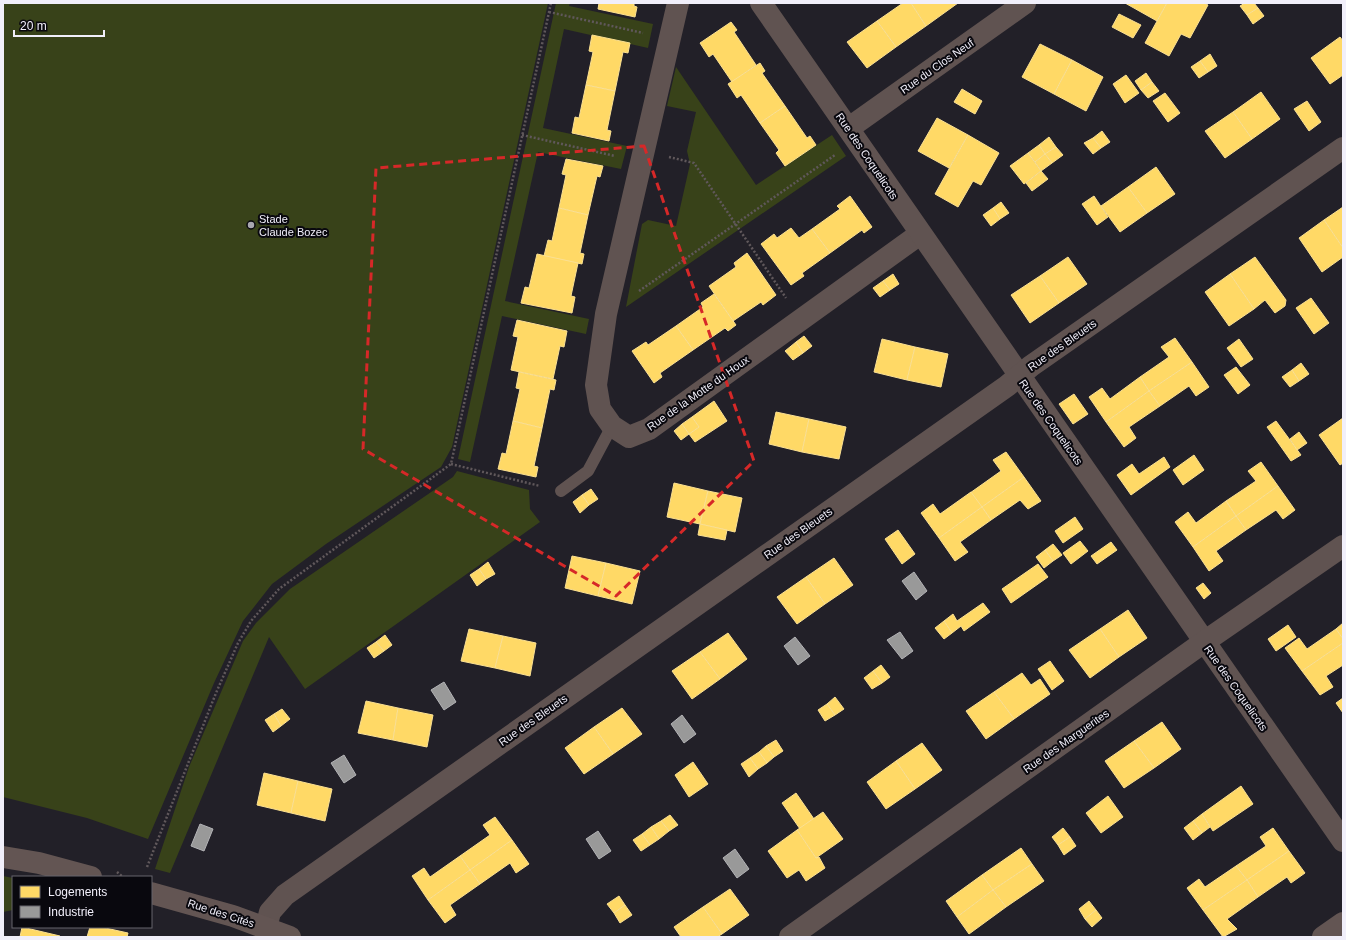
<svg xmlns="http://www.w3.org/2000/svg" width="1346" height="940" font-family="Helvetica,sans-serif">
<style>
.green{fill:#384219}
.homes{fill:#ffd966;stroke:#fbe092}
.industry{fill:#999;stroke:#b3b3b6}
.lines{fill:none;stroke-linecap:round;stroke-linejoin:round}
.path{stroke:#60585b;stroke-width:2.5;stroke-dasharray:2 2;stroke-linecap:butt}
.lane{stroke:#605351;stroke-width:12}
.street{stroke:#605351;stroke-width:22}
.secondary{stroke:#635553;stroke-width:22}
.marked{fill:none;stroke:#d62828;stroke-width:3;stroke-dasharray:8 5;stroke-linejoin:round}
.poi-dot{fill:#a9a7b0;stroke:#09080e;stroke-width:1.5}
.labels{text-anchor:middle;stroke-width:4;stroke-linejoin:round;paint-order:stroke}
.street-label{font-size:11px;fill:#f1effa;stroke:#09080e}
.poi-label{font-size:11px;fill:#f1effa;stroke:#09080e;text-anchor:start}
</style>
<rect width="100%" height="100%" fill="#222028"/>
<g class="green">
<polygon points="3,3 548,3 452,447 441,467 326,544 272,584 243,621 214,683 148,839 87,818 3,797"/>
<polygon points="556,3 570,3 569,6 653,24 648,48 564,29 543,128 627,146 621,169 538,152 505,301 589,319 586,334 502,316 470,462 458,459"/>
<polygon points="676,67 756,185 832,135 846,156 626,307 642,224 648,220 676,226 690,164 687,151 696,112 667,106"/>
<polygon points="457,471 529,490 530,509 540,522 305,689 269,637 170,873 155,869 189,767 243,641 256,623 290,589 453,477"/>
<polygon points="3,876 13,878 13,910 3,912"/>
</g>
<g class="homes">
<polygon points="599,3 634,3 634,6 637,7 635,17 598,9"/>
<polygon points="903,3 911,3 926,26 896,47 877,21"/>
<polygon points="911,3 958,3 926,26"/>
<polygon points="1125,3 1167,3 1157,21"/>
<polygon points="1167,3 1204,3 1208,5 1190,38 1181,34 1169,56 1145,43"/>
<polygon points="1245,3 1254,3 1258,8 1247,15 1240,6"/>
<polygon points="1258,8 1264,16 1253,24 1247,15"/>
<polygon points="1119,14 1141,25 1133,38 1112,27"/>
<polygon points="877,21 896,47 867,68 847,42"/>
<polygon points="731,22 737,30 734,32 756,65 732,82 713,54 709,57 700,43"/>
<polygon points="592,35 630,43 628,53 623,52 615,91 586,85 593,52 589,51"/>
<polygon points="1340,37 1343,41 1343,75 1330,84 1311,58"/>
<polygon points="1040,44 1072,60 1054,94 1022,77"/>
<polygon points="1210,54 1217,66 1208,72 1200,61"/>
<polygon points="1072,60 1103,77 1086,111 1054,94"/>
<polygon points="1200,61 1208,72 1199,78 1191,67"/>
<polygon points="760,63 765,71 762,73 785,106 760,123 741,95 737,98 728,84"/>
<polygon points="1146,73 1152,82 1141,90 1135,81"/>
<polygon points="1126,75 1139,93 1125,103 1113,84"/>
<polygon points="1152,82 1159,91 1148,98 1141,90"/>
<polygon points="586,85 615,91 607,130 611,131 609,141 572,133 575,117 579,118"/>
<polygon points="962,89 982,101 975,114 954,102"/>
<polygon points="1261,92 1280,119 1252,139 1233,112"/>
<polygon points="1165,93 1180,113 1168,122 1153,101"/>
<polygon points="1307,101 1321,122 1309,131 1294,109"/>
<polygon points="785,106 807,138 810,136 816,145 785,166 776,153 779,150 760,123"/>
<polygon points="1233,112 1252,139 1225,158 1205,131"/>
<polygon points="937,118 968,135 949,168 918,151"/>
<polygon points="1102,131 1110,142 1101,148 1093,138"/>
<polygon points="968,135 999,153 981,185 973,181 958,207 935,194"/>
<polygon points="1049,137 1056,147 1045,154 1039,145"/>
<polygon points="1093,138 1101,148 1093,154 1084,143"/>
<polygon points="1039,145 1045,154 1035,162 1028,153"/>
<polygon points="1056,147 1063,155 1052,163 1045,154"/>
<polygon points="1028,153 1041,171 1024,184 1010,166"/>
<polygon points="1045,154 1052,163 1041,171 1035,162"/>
<polygon points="566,159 603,166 600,177 597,176 588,215 559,208 566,175 562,174"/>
<polygon points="1156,167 1175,194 1147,213 1128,187"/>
<polygon points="1041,171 1048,179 1032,191 1026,183"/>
<polygon points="1128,187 1147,213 1120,232 1101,206"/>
<polygon points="850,196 872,227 864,233 862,230 830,253 812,229 840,209 837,206"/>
<polygon points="1094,196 1108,217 1097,225 1082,204"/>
<polygon points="1001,202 1009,213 1000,219 993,208"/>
<polygon points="1343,207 1343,248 1324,220"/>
<polygon points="559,208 588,215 580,253 584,254 582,264 544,256 548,240 552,241"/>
<polygon points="993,208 1000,219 991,226 983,215"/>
<polygon points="1324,220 1343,248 1343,257 1322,272 1299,238"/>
<polygon points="791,228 799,238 812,229 830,253 802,273 804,276 791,285 761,244 774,234 777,238"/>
<polygon points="747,253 776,295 763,305 761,302 733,321 709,286 736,267 734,263"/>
<polygon points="537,254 578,263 571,296 575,297 572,313 521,303 525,287 529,288"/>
<polygon points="1068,257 1087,284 1059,303 1040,276"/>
<polygon points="1255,257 1286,300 1285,306 1275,313 1265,300 1254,309 1230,274"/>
<polygon points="893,274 899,284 890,290 883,281"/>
<polygon points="1230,274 1254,309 1229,326 1205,292"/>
<polygon points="1040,276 1059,303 1030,323 1011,295"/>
<polygon points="883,281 890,290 880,297 873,288"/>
<polygon points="714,294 736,325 728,331 725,328 693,350 676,326 703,307 701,303"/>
<polygon points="1311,298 1329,323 1314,334 1296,308"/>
<polygon points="517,320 567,331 564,347 560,346 553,379 511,370 518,337 513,336"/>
<polygon points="676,326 693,350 660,373 662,377 654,383 632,351 646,342 648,345"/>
<polygon points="804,336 812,346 803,353 796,342"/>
<polygon points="1175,338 1192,362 1149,391 1140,377 1169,357 1161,347"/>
<polygon points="882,339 915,347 907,380 874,372"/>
<polygon points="1239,339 1253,359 1241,367 1227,348"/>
<polygon points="796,342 803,353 793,360 785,351"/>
<polygon points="915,347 948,354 941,387 907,380"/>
<polygon points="1192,362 1209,387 1196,396 1189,386 1160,406 1149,391"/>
<polygon points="1301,363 1309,374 1299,381 1292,370"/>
<polygon points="1236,367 1250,385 1238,394 1224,375"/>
<polygon points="1292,370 1299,381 1290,387 1282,377"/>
<polygon points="519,372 556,380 554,390 550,389 542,428 513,421 520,389 516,388"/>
<polygon points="1140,377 1149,391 1106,422 1089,397 1102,388 1110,399"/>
<polygon points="1149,391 1160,406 1129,427 1136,438 1124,447 1106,422"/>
<polygon points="1074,394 1088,414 1073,424 1059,404"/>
<polygon points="714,401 727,421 695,442 689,434 699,427 692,417"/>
<polygon points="776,412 809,419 802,452 769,444"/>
<polygon points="692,417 699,427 689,434 682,424"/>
<polygon points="1343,418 1343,463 1340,465 1319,435"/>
<polygon points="809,419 846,427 839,459 802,452"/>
<polygon points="513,421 542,428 534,466 538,467 536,477 498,469 502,453 506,454"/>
<polygon points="1276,421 1301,455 1291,461 1267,427"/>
<polygon points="682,424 689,434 681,440 674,431"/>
<polygon points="1299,432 1307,443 1297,450 1290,439"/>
<polygon points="1006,452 1024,477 982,507 970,493 1001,471 993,460"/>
<polygon points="1194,455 1204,470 1183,485 1173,470"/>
<polygon points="1164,457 1170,467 1131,495 1117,475 1132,464 1139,474"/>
<polygon points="1261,462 1278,486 1236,516 1226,501 1256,481 1248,471"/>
<polygon points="1024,477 1041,501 1028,509 1020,500 991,520 982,507"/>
<polygon points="674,483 708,491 700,524 667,517"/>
<polygon points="1278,486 1295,510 1283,519 1276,510 1246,530 1236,516"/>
<polygon points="591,489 598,499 589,505 582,495"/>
<polygon points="708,491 742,498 735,532 700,524"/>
<polygon points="971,492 982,507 939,538 921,513 933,504 940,514"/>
<polygon points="582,495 589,505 580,513 573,502"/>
<polygon points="1226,501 1236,516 1193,547 1175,522 1188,512 1196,523"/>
<polygon points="982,507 991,520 960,542 968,552 955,561 939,538"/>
<polygon points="1236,516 1246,530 1216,551 1223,561 1209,571 1193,547"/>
<polygon points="1075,517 1083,529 1063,543 1055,531"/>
<polygon points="700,524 727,530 725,540 698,535"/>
<polygon points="898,530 915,554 902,564 885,539"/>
<polygon points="1080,541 1088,551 1071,564 1063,553"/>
<polygon points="1111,542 1117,550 1097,564 1091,556"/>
<polygon points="1053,544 1062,555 1053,561 1045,550"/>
<polygon points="1045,550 1053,561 1044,568 1036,557"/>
<polygon points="572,556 606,563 598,596 565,588"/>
<polygon points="834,558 853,585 825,604 806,577"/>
<polygon points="488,562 495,574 486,579 479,569"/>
<polygon points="606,563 640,571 632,604 598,596"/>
<polygon points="1038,564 1048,577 1011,603 1002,589"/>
<polygon points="479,569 486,579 477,586 470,575"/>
<polygon points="806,577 825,604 797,624 777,597"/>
<polygon points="1203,583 1211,593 1204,599 1196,588"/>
<polygon points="983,603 990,612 964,631 961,626 952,633 944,621 953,614 957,621"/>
<polygon points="1128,610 1147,638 1119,657 1100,629"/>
<polygon points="944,621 952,633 944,639 935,628"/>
<polygon points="1343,623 1343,639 1336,629"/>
<polygon points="1288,625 1296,637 1276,651 1268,639"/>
<polygon points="469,629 503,636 495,668 461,661"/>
<polygon points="1100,629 1119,657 1090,678 1069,650"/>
<polygon points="1336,629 1343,639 1343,643 1302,671 1285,648 1299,638 1307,649"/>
<polygon points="728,633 747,659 720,679 700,652"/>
<polygon points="385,635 392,645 384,651 376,642"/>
<polygon points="503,636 536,643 530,676 495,668"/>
<polygon points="376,642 384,651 374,658 367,648"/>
<polygon points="1343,643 1343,665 1326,676 1333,687 1320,695 1302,671"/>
<polygon points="700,652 720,679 692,699 672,671"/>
<polygon points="1050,661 1064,681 1052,690 1038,669"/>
<polygon points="881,665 890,677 882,683 873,671"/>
<polygon points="873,671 882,683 872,689 864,678"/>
<polygon points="1022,673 1031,685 1040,679 1050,694 1014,719 994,692"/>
<polygon points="994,692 1014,719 986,739 966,711"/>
<polygon points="835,697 844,709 835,715 827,704"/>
<polygon points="1343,698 1343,713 1336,703"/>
<polygon points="366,701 398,708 393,740 358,733"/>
<polygon points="827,704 835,715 825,721 818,710"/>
<polygon points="398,708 433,715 427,747 393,740"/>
<polygon points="622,708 642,734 613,754 594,727"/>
<polygon points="282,709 290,719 281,726 274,714"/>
<polygon points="274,714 281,726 273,732 265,720"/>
<polygon points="1162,722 1181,749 1154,768 1134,741"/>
<polygon points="594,727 613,754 584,774 565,748"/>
<polygon points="776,740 783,751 774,757 766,746"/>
<polygon points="1134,741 1154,768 1124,788 1105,761"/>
<polygon points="922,743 942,770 915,789 896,761"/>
<polygon points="766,746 774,757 767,763 759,752"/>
<polygon points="759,752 767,763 758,769 750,758"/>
<polygon points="750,758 758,769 749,777 741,764"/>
<polygon points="896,761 915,789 886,809 867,782"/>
<polygon points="693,762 708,784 689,797 675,775"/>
<polygon points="264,773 298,781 291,813 257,805"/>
<polygon points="298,781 332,789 325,821 291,813"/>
<polygon points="1241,786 1253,804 1213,831 1202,814"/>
<polygon points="796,793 814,819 800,829 782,803"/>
<polygon points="1108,796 1123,817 1101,833 1086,813"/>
<polygon points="823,812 843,839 816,858 797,830"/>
<polygon points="1202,814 1210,827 1202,833 1193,821"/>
<polygon points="670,815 678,825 669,831 661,821"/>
<polygon points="495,817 512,840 470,870 460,856 490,835 483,825"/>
<polygon points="661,821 669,831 659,839 651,827"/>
<polygon points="1193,821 1202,833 1193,840 1184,828"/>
<polygon points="651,827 659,839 650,845 642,834"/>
<polygon points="1063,828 1070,837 1058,845 1052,837"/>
<polygon points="1273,828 1289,851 1247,880 1236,866 1266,846 1260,837"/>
<polygon points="797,830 816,858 819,857 825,868 806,881 799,870 787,878 768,851"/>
<polygon points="642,834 650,845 641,851 633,840"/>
<polygon points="1070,837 1076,846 1064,855 1058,845"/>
<polygon points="512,840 529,864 516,873 510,863 480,884 470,870"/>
<polygon points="1021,848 1032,864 993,890 982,875"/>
<polygon points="1289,851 1305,873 1291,883 1287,877 1258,897 1247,880"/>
<polygon points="460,856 470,870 428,900 412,876 424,868 430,877"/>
<polygon points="1032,864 1044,881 1006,907 993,890"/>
<polygon points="1236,866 1247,880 1203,910 1187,888 1199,879 1205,887"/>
<polygon points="470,870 480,884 450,905 456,915 445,923 428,900"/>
<polygon points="982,875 993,890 957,917 946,901"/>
<polygon points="1247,880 1258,897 1227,919 1237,929 1223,937 1203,910"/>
<polygon points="730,889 749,915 722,934 703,907"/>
<polygon points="993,890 1006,907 969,934 957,917"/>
<polygon points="619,896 625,905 614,913 607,904"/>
<polygon points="1089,901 1096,910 1085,919 1079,909"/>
<polygon points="625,905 632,915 620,923 614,913"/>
<polygon points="703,907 722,934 717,937 681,937 674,927"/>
<polygon points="1096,910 1102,918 1092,927 1085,919"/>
<polygon points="22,927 60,936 59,937 20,937"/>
<polygon points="90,927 101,927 128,933 127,937 87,937"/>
</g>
<g class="industry">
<polygon points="914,572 927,591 916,600 902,581"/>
<polygon points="900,632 913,651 902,659 887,640"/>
<polygon points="795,637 810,656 798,665 784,646"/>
<polygon points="444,682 456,702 444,710 431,690"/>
<polygon points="682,715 696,734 684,743 671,724"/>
<polygon points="344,755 356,775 344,783 331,763"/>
<polygon points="200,824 213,829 204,851 191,846"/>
<polygon points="598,831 611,851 599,859 586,839"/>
<polygon points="735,849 749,869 737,878 723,858"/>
</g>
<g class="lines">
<g class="path">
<polyline points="549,12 643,33"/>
<polyline points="522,135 615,156"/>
<polyline points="669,157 694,163 786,298"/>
<polyline points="639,291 835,155"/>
<polyline points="451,464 540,486"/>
<polyline points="147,867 216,693 238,643 251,621 279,589 451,464 551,3"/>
<polyline points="117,872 123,877"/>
</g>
<polyline class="lane" points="561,491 588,471 612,426"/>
<g class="street">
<polyline points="678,3 606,314 596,385 600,409 612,426 629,437 649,429 920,234"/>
<polyline points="761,3 1343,841"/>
<polyline points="849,128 1025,3"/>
<polyline points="266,928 270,912 285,895 1007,386 1031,366 1343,148"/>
<polyline points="790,937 1204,642 1343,546"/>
</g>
<g class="secondary">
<polyline points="3,857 39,863 91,877"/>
<polyline points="151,893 233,916 290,937"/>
<polyline points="1323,937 1343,923"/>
</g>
</g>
<path class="marked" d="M644,146L754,461L616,596L363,449L376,168Z"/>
<circle class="poi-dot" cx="251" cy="225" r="4"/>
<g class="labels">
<g class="street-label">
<text transform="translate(937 66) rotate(-35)" y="4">Rue du Clos Neuf</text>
<text transform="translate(867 156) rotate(56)" y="4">Rue des Coquelicots</text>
<text transform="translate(1062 345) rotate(-35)" y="4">Rue des Bleuets</text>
<text transform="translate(698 393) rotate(-35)" y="4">Rue de la Motte du Houx</text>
<text transform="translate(1051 422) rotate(55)" y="4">Rue des Coquelicots</text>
<text transform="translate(798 533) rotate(-35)" y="4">Rue des Bleuets</text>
<text transform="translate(1236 688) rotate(55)" y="4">Rue des Coquelicots</text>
<text transform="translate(533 720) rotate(-35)" y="4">Rue des Bleuets</text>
<text transform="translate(1066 741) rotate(-35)" y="4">Rue des Marguerites</text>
<text transform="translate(221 913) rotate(18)" y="4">Rue des Cités</text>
</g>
<g class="poi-label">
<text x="259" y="223">Stade<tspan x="259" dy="13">Claude Bozec</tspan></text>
</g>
</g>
<rect width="1346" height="940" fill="none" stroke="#f1effa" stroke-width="8"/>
<rect x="12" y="876" width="140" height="52" fill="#09080e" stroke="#66646c"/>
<rect x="20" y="886" width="20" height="12" fill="#ffd966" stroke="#66646c"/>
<text x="48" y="896" font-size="12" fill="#f1effa">Logements</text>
<rect x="20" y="906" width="20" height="12" fill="#999999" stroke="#66646c"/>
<text x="48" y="916" font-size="12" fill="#f1effa">Industrie</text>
<path d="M14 30v6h90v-6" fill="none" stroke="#f1effa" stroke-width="2"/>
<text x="20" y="30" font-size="12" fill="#f1effa" stroke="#09080e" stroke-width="3" paint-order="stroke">20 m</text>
</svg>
